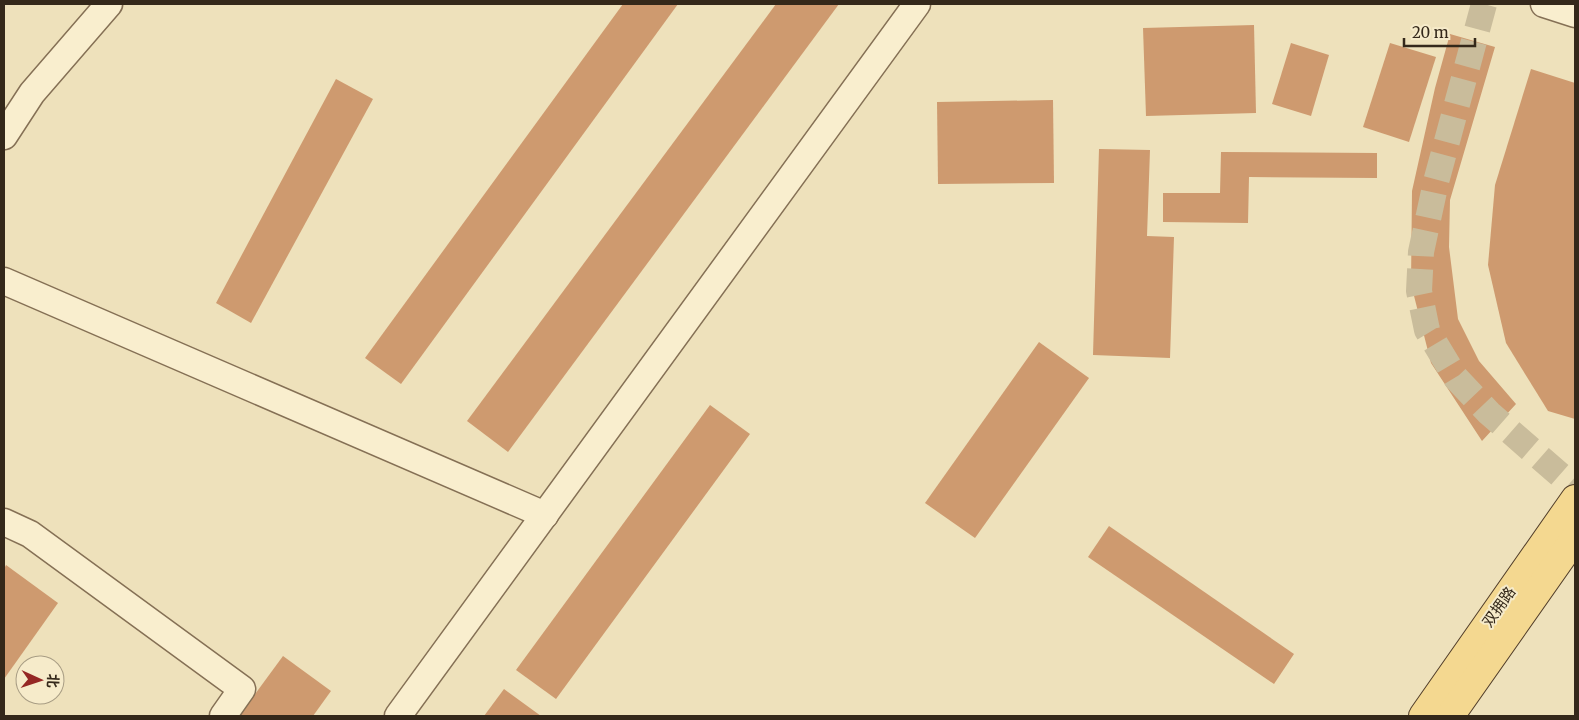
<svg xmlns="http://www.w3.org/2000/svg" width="1579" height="720" font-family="Merriweather,'Noto Sans SC',serif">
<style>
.building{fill:#ce9a6f}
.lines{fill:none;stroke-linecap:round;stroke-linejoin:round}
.minor-tunnel{stroke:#c9bc9b;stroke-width:26;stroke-dasharray:26 13;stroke-linecap:butt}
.minor-casing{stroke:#857055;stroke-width:29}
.major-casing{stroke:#523e2a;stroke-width:30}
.minor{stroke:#f9eece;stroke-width:26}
.major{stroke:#f4d890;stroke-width:28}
.labels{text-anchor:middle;stroke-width:4;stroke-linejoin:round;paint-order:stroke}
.street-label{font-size:15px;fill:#34281a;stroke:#f6ebca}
</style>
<rect width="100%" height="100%" fill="#eee1bb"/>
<g class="building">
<polygon points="623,4 678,4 401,384 365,358"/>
<polygon points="776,4 839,4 508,452 467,421"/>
<polygon points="1254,25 1256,113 1146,116 1143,28"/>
<polygon points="1450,34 1495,47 1450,200 1449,247 1458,319 1479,361 1516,404 1482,441 1431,363 1411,284 1412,191 1435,88"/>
<polygon points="1291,43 1329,55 1311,116 1272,104"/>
<polygon points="1390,43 1436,57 1409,142 1363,127"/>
<polygon points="1531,69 1575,83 1575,419 1548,411 1506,343 1488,265 1495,185"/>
<polygon points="336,79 373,99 251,323 216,303"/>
<polygon points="1053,100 1054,183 938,184 937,102"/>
<polygon points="1099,149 1150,150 1147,236 1174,237 1170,358 1093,355"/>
<polygon points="1221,152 1377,153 1377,178 1249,177 1248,223 1163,222 1163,193 1220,193"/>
<polygon points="1039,342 1089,378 975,538 925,503"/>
<polygon points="710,405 750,434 556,699 516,670"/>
<polygon points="1109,526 1294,654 1274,684 1088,557"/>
<polygon points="6,565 58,603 4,679 4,569"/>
<polygon points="283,656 331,691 313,716 239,716"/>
<polygon points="504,689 541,716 484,716"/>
</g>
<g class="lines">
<polyline class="minor-tunnel" points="1484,4 1436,182 1421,252 1419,291 1427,330 1456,378 1489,413 1575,488"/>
<defs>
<g id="minor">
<polyline points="1544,4 1575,14"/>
<polyline points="4,136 32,93 109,4"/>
<polyline points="4,281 545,515"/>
<polyline points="4,522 30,534 242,689 223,716"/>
<polyline points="398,716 917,4"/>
</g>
<g id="major">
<polyline points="1423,716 1575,499"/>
<polyline points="1450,716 1575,538"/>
</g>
</defs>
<use href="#minor" class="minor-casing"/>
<use href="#major" class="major-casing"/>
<use href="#minor" class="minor"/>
<use href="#major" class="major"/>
</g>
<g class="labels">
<g class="street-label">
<text transform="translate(1499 607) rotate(-55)" y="5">双拥路</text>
</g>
</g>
<rect width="1579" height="720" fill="none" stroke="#34281a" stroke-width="10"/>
<g transform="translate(40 680) rotate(93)"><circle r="24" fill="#f6ebca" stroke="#a89d84"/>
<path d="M0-4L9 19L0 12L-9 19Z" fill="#952724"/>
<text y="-8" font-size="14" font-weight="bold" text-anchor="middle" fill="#34281a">北</text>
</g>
<path d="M1404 38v8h71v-8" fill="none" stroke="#34281a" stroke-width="2.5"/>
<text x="1412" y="38" font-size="15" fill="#34281a" stroke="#f6ebca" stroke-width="4" paint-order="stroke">20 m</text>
</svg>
